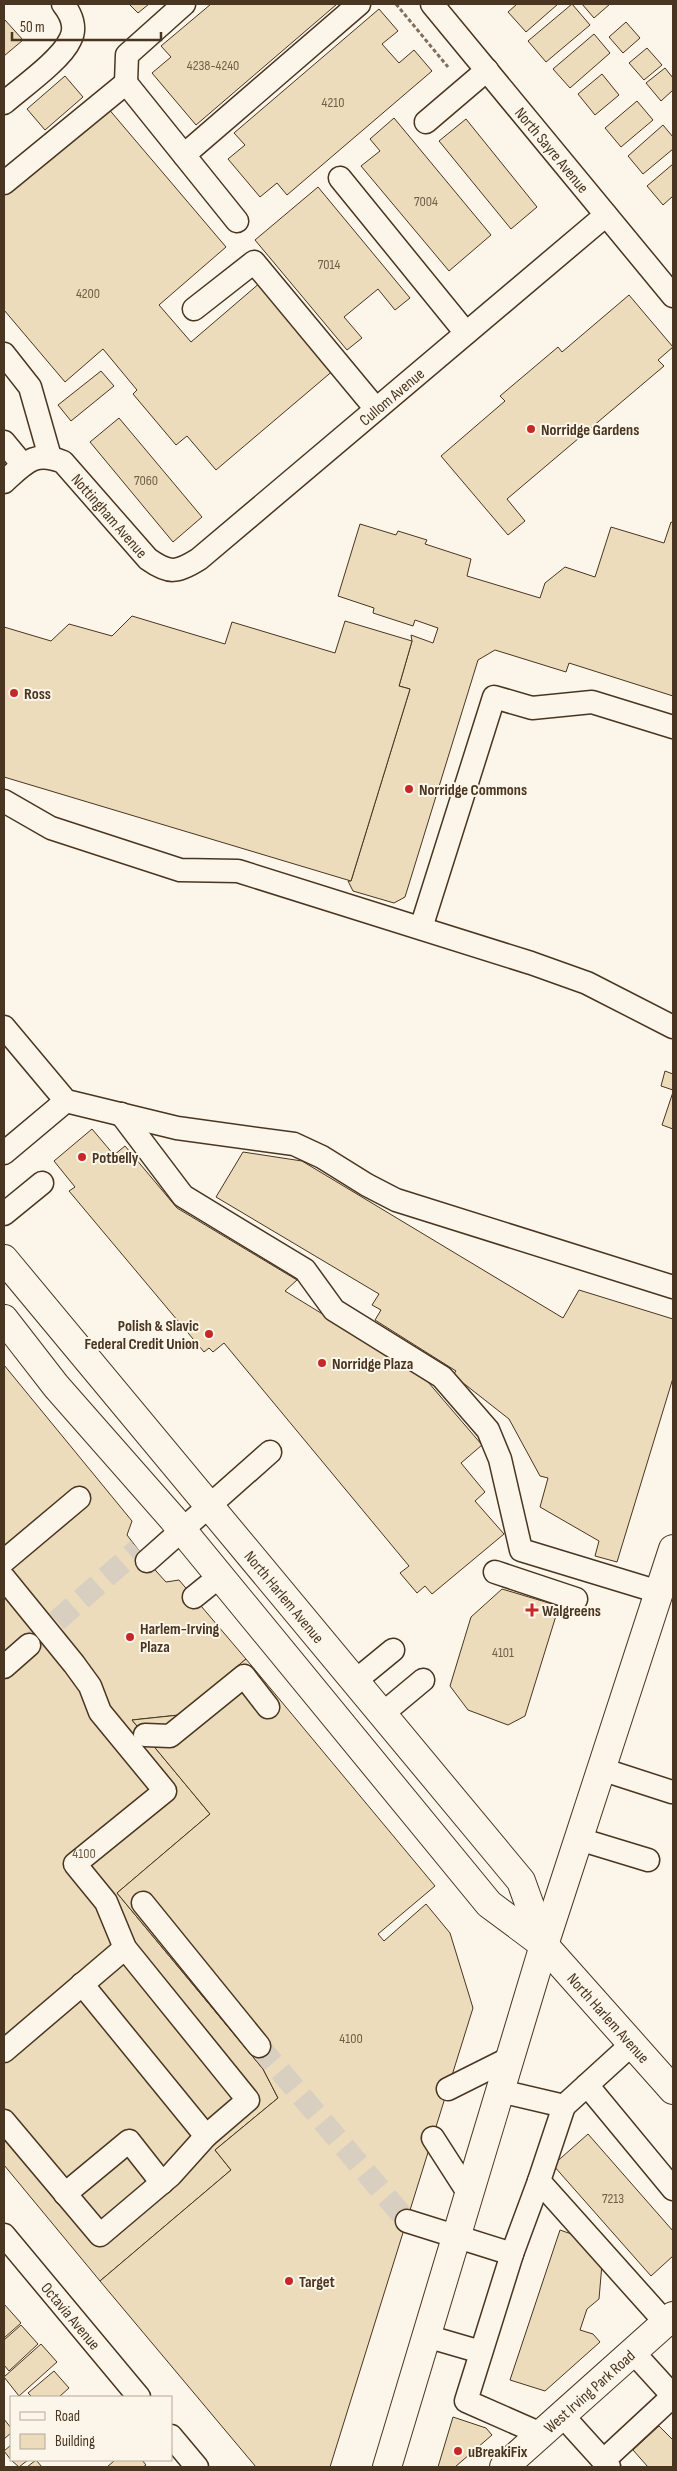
<svg xmlns="http://www.w3.org/2000/svg" width="677" height="2471" font-family="'Sofia Sans Condensed',sans-serif">
<style>
.building{fill:#ecdcbc;stroke:#4a3520}
.lines{fill:none;stroke-linecap:round;stroke-linejoin:round}
.minor-tunnel{stroke:#d8cfc1;stroke-width:22;stroke-dasharray:22 11;stroke-linecap:butt}
.minor-casing{stroke:#4a3520;stroke-width:25}
.major-casing{stroke:#4a3520;stroke-width:30}
.path{stroke:#7f6f5c;stroke-width:3;stroke-dasharray:4 2.5;stroke-linecap:butt}
.minor{stroke:#fbf6e9;stroke-width:22}
.major{stroke:#fbf6e9;stroke-width:28}
.poi-dot{fill:#c62828;stroke:#fbf6e9;stroke-width:2}
.labels{text-anchor:middle;stroke-width:4;stroke-linejoin:round;paint-order:stroke}
.number-label{font-size:14px;fill:#725f47}
.street-label{font-size:16px;fill:#4a3520;stroke:#fbf6e9}
.poi-label{font-size:16px;font-weight:bold;fill:#4a3520;stroke:#fbf6e9;text-anchor:start}
</style>
<rect width="100%" height="100%" fill="#fbf6e9"/>
<g class="building">
<polygon points="129,4 149,4 138,13"/>
<polygon points="211,4 337,4 196,125 152,73 171,57 161,46"/>
<polygon points="517,4 558,4 526,32 508,12"/>
<polygon points="572,4 590,25 546,62 528,41"/>
<polygon points="582,4 610,4 594,18"/>
<polygon points="379,9 398,31 382,44 399,63 414,50 432,71 287,195 277,183 260,197 228,159 245,145 234,133"/>
<polygon points="5,20 23,40 4,56 4,22"/>
<polygon points="626,22 640,38 623,53 609,37"/>
<polygon points="594,34 610,53 570,88 553,69"/>
<polygon points="647,48 662,65 644,80 629,63"/>
<polygon points="665,68 673,78 673,90 661,101 646,83"/>
<polygon points="602,74 619,95 595,115 578,94"/>
<polygon points="65,76 83,97 45,130 27,109"/>
<polygon points="637,101 653,120 621,147 605,128"/>
<polygon points="107,107 226,247 159,305 191,342 261,282 335,369 216,470 187,436 176,445 133,394 137,390 103,349 65,382 4,310 4,194"/>
<polygon points="394,118 491,235 449,271 361,166 380,151 370,139"/>
<polygon points="466,119 537,207 511,229 439,141"/>
<polygon points="663,125 673,137 673,149 643,174 628,156"/>
<polygon points="673,164 673,196 663,205 647,186"/>
<polygon points="318,187 410,298 395,310 378,289 344,317 362,338 347,350 255,240"/>
<polygon points="629,295 673,347 658,360 664,366 507,499 525,521 508,535 441,456 505,401 500,396 558,347 562,352"/>
<polygon points="101,371 114,386 71,421 58,405"/>
<polygon points="119,418 202,517 173,542 90,442"/>
<polygon points="671,522 673,523 673,696 569,663 566,672 495,650 478,660 405,897 394,903 353,891 348,881 351,881 410,689 399,686 412,641 411,635 433,643 438,628 415,620 413,626 373,613 374,608 338,596 360,524 396,535 398,531 427,540 425,544 471,559 467,576 540,598 545,583 565,567 595,577 611,527 664,543"/>
<polygon points="132,616 225,644 232,622 335,653 345,621 412,641 399,686 410,689 351,881 4,777 4,627 51,641 69,624 112,636"/>
<polygon points="665,1071 673,1074 673,1090 661,1086"/>
<polygon points="673,1092 673,1129 662,1125"/>
<polygon points="92,1129 114,1155 125,1146 177,1208 297,1280 285,1291 422,1375 482,1445 461,1463 485,1492 475,1501 504,1534 432,1594 425,1586 417,1593 400,1573 409,1566 224,1343 213,1352 209,1348 204,1352 69,1191 75,1187 54,1161"/>
<polygon points="243,1152 302,1161 563,1318 579,1290 673,1319 673,1378 617,1562 595,1556 599,1541 540,1507 548,1478 540,1476 509,1419 453,1375 456,1371 375,1320 381,1310 372,1305 379,1294 216,1197"/>
<polygon points="4,1365 132,1521 127,1535 147,1561 166,1582 179,1580 246,1659 179,1715 132,1720 210,1814 117,1893 263,2069 278,2098 215,2150 231,2170 100,2281 4,2165"/>
<polygon points="502,1589 559,1606 525,1716 508,1725 468,1710 450,1686 471,1617"/>
<polygon points="246,1659 435,1886 378,1934 384,1941 426,1904 450,1933 473,2008 330,2467 256,2467 100,2281 231,2170 215,2150 278,2098 263,2069 117,1893 210,1814 132,1720 179,1715"/>
<polygon points="588,2134 673,2231 673,2256 651,2276 553,2165"/>
<polygon points="560,2230 577,2236 602,2264 599,2299 587,2309 580,2330 593,2334 600,2342 545,2391 510,2380"/>
<polygon points="4,2304 21,2323 4,2338"/>
<polygon points="21,2325 38,2344 9,2371 4,2365 4,2340"/>
<polygon points="41,2344 57,2362 19,2396 4,2377"/>
<polygon points="54,2371 69,2388 59,2397 32,2397 28,2393"/>
<polygon points="453,2417 486,2428 492,2435 455,2467 438,2467"/>
<polygon points="4,2419 11,2428 11,2433 4,2439"/>
<polygon points="659,2426 673,2440 673,2467 648,2467 633,2450"/>
<polygon points="11,2445 11,2460 4,2451"/>
<polygon points="11,2460 28,2460 19,2467"/>
<polygon points="36,2460 42,2467 27,2467"/>
<polygon points="115,2460 142,2460 146,2465 143,2467 107,2467"/>
</g>
<g class="lines">
<g class="minor-tunnel">
<polyline points="32,1643 138,1549"/>
<polyline points="259,2046 407,2221"/>
</g>
<defs>
<g id="minor">
<path id="s1" d="M432,4L673,296"/>
<polyline points="126,83 127,55 184,4"/>
<path d="M4,103C21,88 61,60 70,40C77,28 71,14 63,4"/>
<polyline points="426,122 487,70"/>
<polyline points="184,155 359,4"/>
<polyline points="340,178 466,333"/>
<polyline points="4,183 126,83 237,221"/>
<polyline points="194,309 254,262 376,409"/>
<polyline points="4,354 30,387 50,457"/>
<polyline points="4,442 23,465"/>
<path id="s2" d="M4,482C25,463 34,450 63,462L148,559C169,574 177,573 199,559L606,215"/>
<polyline points="4,801 51,828 180,870 238,871 531,963 587,983 673,1027"/>
<polyline points="421,928 494,697 532,708 592,702 673,727"/>
<polyline points="4,1027 66,1101 177,1128 294,1144 322,1157 367,1185 396,1200 673,1287"/>
<polyline points="121,1114 183,1196 305,1270 334,1310 442,1377 488,1430 500,1459 521,1550 659,1592"/>
<polyline points="4,1153 66,1101"/>
<polyline points="4,1214 42,1183"/>
<polyline points="4,1561 79,1498"/>
<polyline points="147,1561 270,1452"/>
<polyline points="495,1572 576,1599"/>
<polyline points="4,1578 74,1664 90,1686 100,1712 165,1791 75,1864 106,1902 125,1948 248,2100 206,2136"/>
<polyline points="194,1597 220,1576"/>
<polyline points="4,1667 29,1645"/>
<polyline points="354,1682 393,1650"/>
<polyline points="381,1715 423,1680"/>
<polyline points="145,1735 170,1736 244,1676 268,1707"/>
<polyline points="601,1769 672,1792"/>
<polyline points="579,1839 648,1860"/>
<polyline points="143,1903 259,2046"/>
<polyline points="4,2051 125,1948"/>
<polyline points="587,2085 673,2189"/>
<polyline points="448,2089 510,2058"/>
<polyline points="500,2091 564,2106 632,2044"/>
<polyline points="564,2106 539,2181 666,2323"/>
<polyline points="4,2121 100,2235 171,2175 206,2136 82,1984"/>
<polyline points="433,2138 469,2194"/>
<polyline points="539,2181 512,2254 466,2401 541,2434"/>
<polyline points="65,2194 129,2141 162,2183"/>
<polyline points="407,2221 512,2254"/>
<path id="s3" d="M4,2235L139,2397"/>
<polyline points="426,2336 481,2352"/>
<polyline points="633,2352 673,2396"/>
<polyline points="562,2415 609,2467"/>
<polyline points="171,2436 197,2467"/>
<polyline points="603,2461 673,2396"/>
</g>
<g id="major">
<path id="s4" d="M4,1259L521,1881L544,1945"/>
<path id="s5" d="M4,1319L56,1386L173,1519L489,1904L544,1945L673,2090"/>
<polyline points="387,2467 544,1945 673,1549"/>
<path id="s6" d="M504,2467L673,2316"/>
</g>
</defs>
<use href="#minor" class="minor-casing"/>
<use href="#major" class="major-casing"/>
<polyline class="path" points="396,4 448,67"/>
<use href="#minor" class="minor"/>
<use href="#major" class="major"/>
</g>
<g class="poi-dot">
<circle cx="531" cy="429" r="5"/>
<circle cx="14" cy="693" r="5"/>
<circle cx="409" cy="789" r="5"/>
<circle cx="82" cy="1157" r="5"/>
<circle cx="209" cy="1334" r="5"/>
<circle cx="322" cy="1363" r="5"/>
<path d="M529.5 1602.5h5v5h5v5h-5v5h-5v-5h-5v-5h5z"/>
<circle cx="130" cy="1637" r="5"/>
<circle cx="289" cy="2281" r="5"/>
<circle cx="458" cy="2451" r="5"/>
</g>
<g class="labels">
<g class="number-label">
<text x="213" y="70">4238-4240</text>
<text x="333" y="107">4210</text>
<text x="426" y="206">7004</text>
<text x="329" y="269">7014</text>
<text x="88" y="298">4200</text>
<text x="146" y="485">7060</text>
<text x="503" y="1657">4101</text>
<text x="84" y="1858">4100</text>
<text x="351" y="2043">4100</text>
<text x="613" y="2203">7213</text>
</g>
<g class="street-label">
<text dy="6" stroke="none"><textPath href="#s1" startOffset="189">North Sayre Avenue</textPath></text>
<text dy="6" stroke="none"><textPath href="#s2" startOffset="505">Cullom Avenue</textPath></text>
<text dy="6" stroke="none"><textPath href="#s2" startOffset="139">Nottingham Avenue</textPath></text>
<text dy="6" stroke="none"><textPath href="#s4" startOffset="439">North Harlem Avenue</textPath></text>
<text dy="6" stroke="none"><textPath href="#s5" startOffset="926">North Harlem Avenue</textPath></text>
<text dy="6" stroke="none"><textPath href="#s3" startOffset="105">Octavia Avenue</textPath></text>
<text dy="6" stroke="none"><textPath href="#s6" startOffset="114">West Irving Park Road</textPath></text>
</g>
<g class="poi-label">
<text x="541" y="435">Norridge Gardens</text>
<text x="24" y="699">Ross</text>
<text x="419" y="795">Norridge Commons</text>
<text x="92" y="1163">Potbelly</text>
<text x="199" y="1331" text-anchor="end">Polish &amp; Slavic<tspan x="199" dy="18">Federal Credit Union</tspan></text>
<text x="332" y="1369">Norridge Plaza</text>
<text x="542" y="1616">Walgreens</text>
<text x="140" y="1634">Harlem-Irving<tspan x="140" dy="18">Plaza</tspan></text>
<text x="299" y="2287">Target</text>
<text x="468" y="2457">uBreakiFix</text>
</g>
</g>
<rect width="677" height="2471" fill="none" stroke="#4a3520" stroke-width="10"/>
<rect x="10" y="2396" width="162" height="65" fill="#fbf6e9" stroke="#b4a999"/>
<rect x="20" y="2412" width="25" height="8" fill="#fbf6e9" stroke="#b4a999"/>
<text x="55" y="2421" font-size="15" fill="#4a3520">Road</text>
<rect x="20" y="2434" width="25" height="15" fill="#ecdcbc" stroke="#b4a999"/>
<text x="55" y="2446" font-size="15" fill="#4a3520">Building</text>
<path d="M12 32v8h149v-8" fill="none" stroke="#4a3520" stroke-width="2.5"/>
<text x="20" y="32" font-size="15" fill="#4a3520" stroke="#fbf6e9" stroke-width="4" paint-order="stroke">50 m</text>
</svg>
